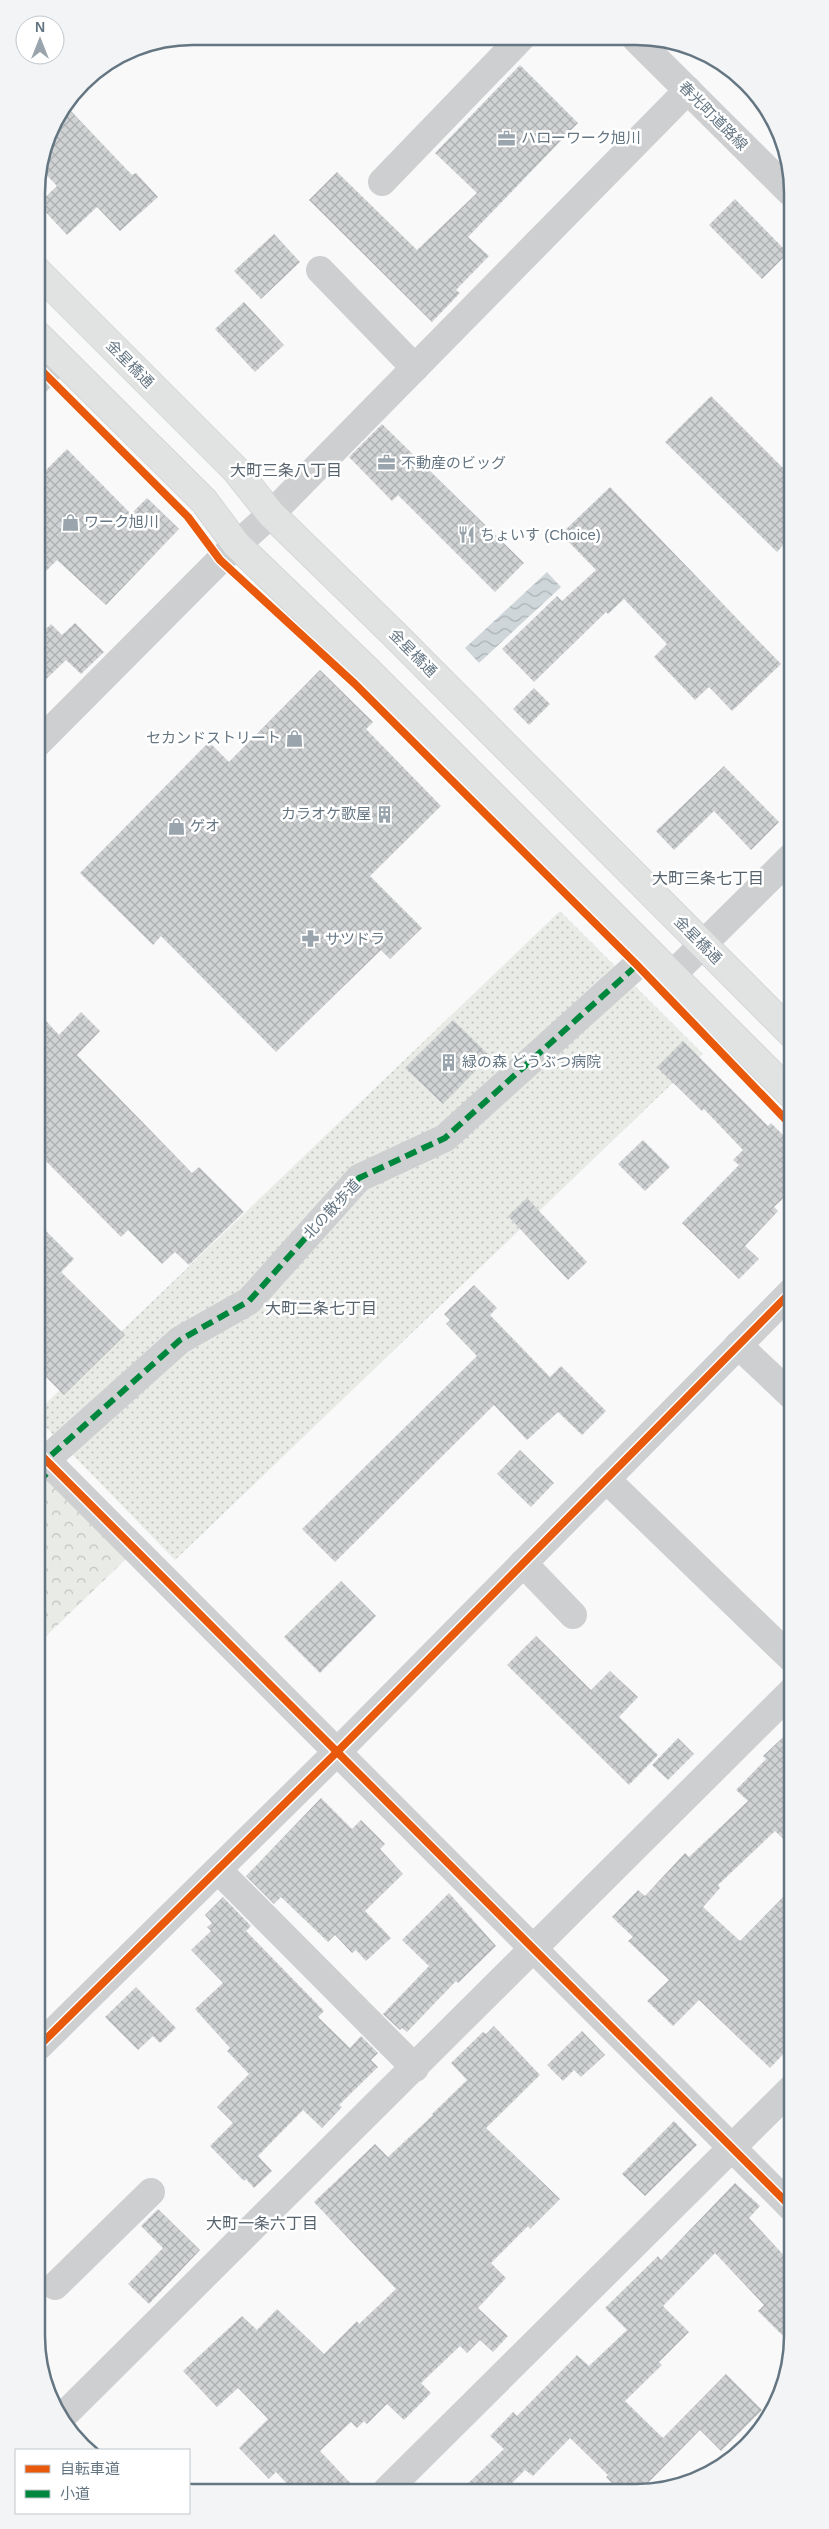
<svg xmlns="http://www.w3.org/2000/svg" width="829" height="2529" font-family="Arial,'Noto Sans JP',sans-serif">
<style>
.grass{fill:url(#grass-dots)}
.forest{fill:url(#forest-crowns)}
.water{fill:url(#water-waves)}
.building{fill:url(#building-cross-hatch)}
.lines{fill:none;stroke-linecap:round;stroke-linejoin:round}
.major-casing{stroke:#d5d6d7;stroke-width:30}
.minor{stroke:#cecfd0;stroke-width:28}
.major{stroke:#e1e2e2;stroke-width:28}
.quiet{stroke:#00873e;stroke-width:6;stroke-dasharray:12 6;stroke-linecap:butt}
.cycleway-casing{stroke:#fff;stroke-width:11}
.cycleway{stroke:#e8590c;stroke-width:8}
.labels{text-anchor:middle;stroke-width:5;stroke-linejoin:round;paint-order:stroke}
.street-label{font-size:15px;fill:#657683;stroke:#fff}
.poi-label{font-size:15px;fill:#657683;stroke:#fff;text-anchor:start}
.neighbourhood-label{font-size:16px;fill:#57646e;stroke:#fff}
.rim{fill:none;stroke:#657683;stroke-width:2.5}
</style>
<defs>
<pattern id="grass-dots" width="8" height="8" patternUnits="userSpaceOnUse" patternTransform="scale(1.25)"><rect width="8" height="8" fill="#e8ebe6"/><path d="M2 2h.1M6 6h.1" fill="none" stroke="#c0c3c0" stroke-width="1.8" stroke-linecap="round"/></pattern>
<pattern id="forest-crowns" width="20" height="18" patternUnits="userSpaceOnUse" patternTransform="scale(1.25)"><rect width="20" height="18" fill="#e8ebe6"/><path d="M2 6a3 3 0 1 1 6 0M12 15a3 3 0 1 1 6 0" fill="none" stroke="#c0c3c0"/></pattern>
<pattern id="water-waves" width="16" height="10" patternUnits="userSpaceOnUse" patternTransform="scale(1.25)"><rect width="16" height="10" fill="#ced6d9"/><path d="M0 5q4-4 8 0t8 0" fill="none" stroke="#abb2b5"/></pattern>
<pattern id="building-cross-hatch" width="8" height="8" patternUnits="userSpaceOnUse" patternTransform="scale(1.25)"><rect width="8" height="8" fill="#d0d2d3"/><path d="M0 0l8 8M0 8l8-8" fill="none" stroke="#acafb1"/></pattern>
</defs>
<rect width="100%" height="100%" fill="#f9f9f9"/>
<polygon class="grass" points="560,911 703,1054 175,1560 38,1419 38,1411"/>
<polygon class="forest" points="38,1461 127,1558 38,1644"/>
<polygon class="water" points="547,572 561,587 479,663 465,648"/>
<g class="building">
<polygon points="520,65 578,123 468,237 489,256 456,290 460,293 432,322 309,200 337,172 417,250 477,193 435,153"/>
<polygon points="69,109 132,175 136,173 158,197 120,231 97,207 67,235 38,204 57,186 40,168 52,126"/>
<polygon points="735,199 788,253 762,279 709,225"/>
<polygon points="274,234 300,262 261,299 234,271"/>
<polygon points="244,302 284,345 255,372 215,329"/>
<polygon points="711,396 790,475 790,538 777,552 665,442"/>
<polygon points="382,424 524,563 495,592 398,495 392,501 349,457"/>
<polygon points="67,449 131,514 147,498 179,529 106,605 57,560 37,580 37,479"/>
<polygon points="610,487 781,664 732,711 709,687 695,700 654,657 667,644 624,599 608,614 606,612 534,682 502,649 557,596 562,601 596,570 561,534"/>
<polygon points="75,623 104,652 81,674 66,660 37,688 37,638 51,624 62,635"/>
<polygon points="320,670 373,722 366,729 441,806 370,876 422,928 390,959 381,950 276,1052 161,936 153,945 80,873 209,742 229,762"/>
<polygon points="534,688 550,704 529,725 513,709"/>
<polygon points="724,766 779,822 751,850 714,811 674,850 656,831"/>
<polygon points="38,1012 59,1035 81,1012 100,1031 77,1055 192,1173 199,1167 244,1212 189,1265 175,1252 162,1264 128,1230 121,1237 38,1153"/>
<polygon points="453,1020 490,1056 443,1104 405,1068"/>
<polygon points="683,1041 768,1126 771,1123 791,1143 791,1191 774,1207 778,1211 745,1246 759,1259 739,1279 682,1223 739,1165 733,1160 743,1150 704,1109 702,1111 657,1067"/>
<polygon points="643,1140 670,1167 645,1191 618,1164"/>
<polygon points="527,1198 587,1262 568,1280 508,1216"/>
<polygon points="38,1223 74,1259 61,1272 125,1335 64,1395 38,1369"/>
<polygon points="474,1285 497,1308 490,1315 550,1377 561,1366 606,1411 582,1435 558,1412 527,1440 494,1405 335,1562 302,1529 477,1356 446,1324 450,1320 444,1314"/>
<polygon points="520,1450 554,1483 531,1507 497,1474"/>
<polygon points="341,1581 376,1616 320,1673 284,1637"/>
<polygon points="536,1636 591,1690 610,1671 638,1697 619,1717 658,1755 629,1785 507,1665"/>
<polygon points="792,1729 792,1847 775,1831 718,1885 720,1888 703,1907 740,1941 792,1888 792,2045 770,2068 699,2000 673,2026 647,2001 669,1980 628,1941 633,1937 612,1917 638,1890 645,1896 685,1853 689,1857 748,1801 736,1790 766,1759 763,1756"/>
<polygon points="678,1738 694,1754 668,1780 652,1765"/>
<polygon points="321,1798 352,1829 361,1820 385,1844 380,1849 403,1874 365,1911 391,1938 366,1961 356,1950 352,1953 335,1935 328,1942 281,1897 274,1904 246,1876"/>
<polygon points="449,1893 496,1946 458,1983 456,1981 407,2032 402,2028 400,2030 383,2014 429,1966 402,1940"/>
<polygon points="223,1897 251,1926 246,1931 324,2011 318,2017 350,2048 361,2036 378,2053 371,2060 378,2067 339,2105 342,2107 322,2128 303,2110 258,2156 272,2171 254,2188 246,2179 244,2181 210,2146 233,2123 217,2107 249,2074 227,2051 230,2048 195,2009 223,1983 191,1950 211,1931 207,1927 212,1923 205,1915"/>
<polygon points="136,1987 176,2028 160,2043 153,2036 138,2050 105,2017"/>
<polygon points="494,2026 540,2075 486,2128 560,2199 530,2229 528,2226 491,2263 506,2278 478,2308 508,2336 493,2352 480,2340 467,2353 460,2346 421,2383 431,2393 404,2420 387,2404 367,2424 364,2421 357,2428 351,2422 320,2451 357,2490 293,2490 276,2472 269,2479 239,2448 268,2419 238,2388 217,2407 183,2371 242,2316 257,2330 277,2309 324,2354 357,2321 359,2324 396,2289 314,2202 375,2144 388,2157 433,2115 432,2114 467,2080 451,2063 483,2032 486,2034"/>
<polygon points="582,2031 605,2055 581,2077 574,2070 563,2081 547,2065"/>
<polygon points="674,2121 697,2145 645,2196 622,2174"/>
<polygon points="735,2183 760,2206 749,2218 792,2264 792,2345 758,2311 764,2305 715,2253 663,2306 689,2332 659,2362 662,2365 625,2401 663,2438 726,2374 762,2410 721,2451 700,2430 641,2490 619,2490 606,2477 608,2475 570,2438 533,2476 525,2470 505,2490 461,2490 504,2449 490,2436 513,2412 517,2416 577,2355 589,2366 627,2330 605,2308 658,2256 661,2260"/>
<polygon points="158,2209 200,2250 149,2304 128,2284 163,2248 141,2226"/>
</g>
<g class="lines">
<defs>
<g id="major">
<polyline points="37,271 235,469 271,514 394,634 791,1033"/>
<polyline points="37,335 204,501 236,544 367,670 791,1094"/>
</g>
</defs>
<use href="#major" class="major-casing"/>
<g class="minor">
<polyline points="636,39 790,192"/>
<polyline points="382,182 521,38"/>
<polyline points="320,270 415,368"/>
<polyline points="37,381 60,358"/>
<polyline points="37,744 220,560 271,514 688,90"/>
<polyline points="671,976 791,857"/>
<polyline points="738,1345 791,1395"/>
<polyline points="38,1452 792,2208"/>
<polyline points="38,1467 180,1340 249,1301 359,1178 445,1138 637,965"/>
<polyline points="606,1479 792,1659"/>
<polyline points="523,1563 573,1615"/>
<polyline points="218,1870 415,2068"/>
<polyline points="39,2046 337,1752 791,1292"/>
<polyline points="55,2286 151,2192"/>
<polyline points="61,2418 792,1691"/>
<polyline points="387,2490 792,2088"/>
</g>
<use href="#major" class="major"/>
<g class="quiet">
<polyline points="38,1467 180,1340 249,1301 359,1178 445,1138 637,965"/>
<polyline points="38,1482 53,1467"/>
</g>
<defs>
<g id="cycleway">
<polyline points="37,366 188,517 220,560 355,684 637,965 791,1125"/>
<polyline points="38,1452 792,2208"/>
<polyline points="39,2046 337,1752 791,1292"/>
</g>
</defs>
<use href="#cycleway" class="cycleway-casing"/>
<use href="#cycleway" class="cycleway"/>
</g>
<defs>
<symbol id="office-bare" viewBox="-9 -9 18 18"><path d="M-6-3h4V-5.5h4V-3h4V5H-6ZM-1-4.5V-3h2v-1.5ZM-6 0V1H6V0Z" fill="#99a4ac" stroke="#fff" stroke-width="2.5" paint-order="stroke"/></symbol>
<symbol id="shop-bare" viewBox="-9 -9 18 18"><path d="M-5-2.5h2.3a2.7 3.5 0 0 1 5.4 0H5L5.5 6h-11ZM-1.5-2.5h3a1.5 2.3 0 0 0-3 0Z" fill="#99a4ac" stroke="#fff" stroke-width="2.5" paint-order="stroke"/></symbol>
<symbol id="restaurant-bare" viewBox="-9 -9 18 18"><path d="M-5-6h1v4h1v-4h1v4h1v-4h1v5L-1.5 .5V6h-2V.5L-5-1ZM5-6V6H3V1.5H1.5Q1.5-4 5-6Z" fill="#99a4ac" stroke="#fff" stroke-width="2.5" paint-order="stroke"/></symbol>
<symbol id="building-bare" viewBox="-9 -9 18 18"><path d="M-4-6H4V6H1V3H-1V6H-4ZM-2.5-4.3h1.7v1.8h-1.7ZM.8-4.3h1.7v1.8H.8ZM-2.5-1h1.7V.8h-1.7ZM.8-1h1.7V.8H.8Z" fill="#99a4ac" stroke="#fff" stroke-width="2.5" paint-order="stroke"/></symbol>
<symbol id="pharmacy-bare" viewBox="-9 -9 18 18"><path d="M-2-6h4v4h4v4h-4v4h-4v-4h-4v-4h4Z" fill="#99a4ac" stroke="#fff" stroke-width="2.5" paint-order="stroke"/></symbol>
</defs>
<g fill-rule="evenodd">
<use href="#office-bare" x="494" y="126" width="25" height="25"/>
<use href="#office-bare" x="374" y="450" width="25" height="25"/>
<use href="#shop-bare" x="58" y="510" width="25" height="25"/>
<use href="#restaurant-bare" x="454" y="522" width="25" height="25"/>
<use href="#shop-bare" x="282" y="726" width="25" height="25"/>
<use href="#building-bare" x="372" y="802" width="25" height="25"/>
<use href="#shop-bare" x="164" y="814" width="25" height="25"/>
<use href="#pharmacy-bare" x="298" y="926" width="25" height="25"/>
<use href="#building-bare" x="436" y="1050" width="25" height="25"/>
</g>
<g class="labels">
<g class="street-label">
<text transform="translate(713 116) rotate(45)" y="5">春光町道路線</text>
<text transform="translate(130 364) rotate(45)" y="5">金星橋通</text>
<text transform="translate(413 653) rotate(45)" y="5">金星橋通</text>
<text transform="translate(698 940) rotate(45)" y="5">金星橋通</text>
<text transform="translate(332 1209) rotate(-47)" y="5">北の散歩道</text>
</g>
<g class="poi-label">
<text x="521" y="143">ハローワーク旭川</text>
<text x="401" y="468">不動産のビッグ</text>
<text x="84" y="527">ワーク旭川</text>
<text x="480" y="540">ちょいす (Choice)</text>
<text x="281" y="743" text-anchor="end">セカンドストリート</text>
<text x="371" y="819" text-anchor="end">カラオケ歌屋</text>
<text x="190" y="831">ゲオ</text>
<text x="325" y="944">サツドラ</text>
<text x="462" y="1067">緑の森 どうぶつ病院</text>
</g>
<g class="neighbourhood-label">
<text x="286" y="476">大町三条八丁目</text>
<text x="708" y="884">大町三条七丁目</text>
<text x="321" y="1314">大町二条七丁目</text>
<text x="262" y="2229">大町一条六丁目</text>
</g>
</g>
<path d="M0 0H829V2529H0ZM193 45H636A148 148 0 0 1 784 193V2336A148 148 0 0 1 636 2484H193A148 148 0 0 1 45 2336V193A148 148 0 0 1 193 45Z" fill="#f3f4f5" fill-rule="evenodd"/>
<path class="rim" d="M193 45H636A148 148 0 0 1 784 193V2336A148 148 0 0 1 636 2484H193A148 148 0 0 1 45 2336V193A148 148 0 0 1 193 45Z"/>
<rect x="15" y="2449" width="175" height="65" fill="#ffffff" stroke="#c1c8cd"/>
<rect x="25" y="2465" width="25" height="8" fill="#e8590c" stroke="#c1c8cd"/>
<text x="60" y="2474" font-size="15" fill="#657683">自転車道</text>
<rect x="25" y="2490" width="25" height="8" fill="#00873e" stroke="#c1c8cd"/>
<text x="60" y="2499" font-size="15" fill="#657683">小道</text>
<g transform="translate(40 40)"><circle r="24" fill="#ffffff" stroke="#c1c8cd"/>
<path d="M0-4L9 19L0 12L-9 19Z" fill="#99a4ac"/>
<text y="-8" font-size="14" font-weight="bold" text-anchor="middle" fill="#657683">N</text>
</g>
</svg>
